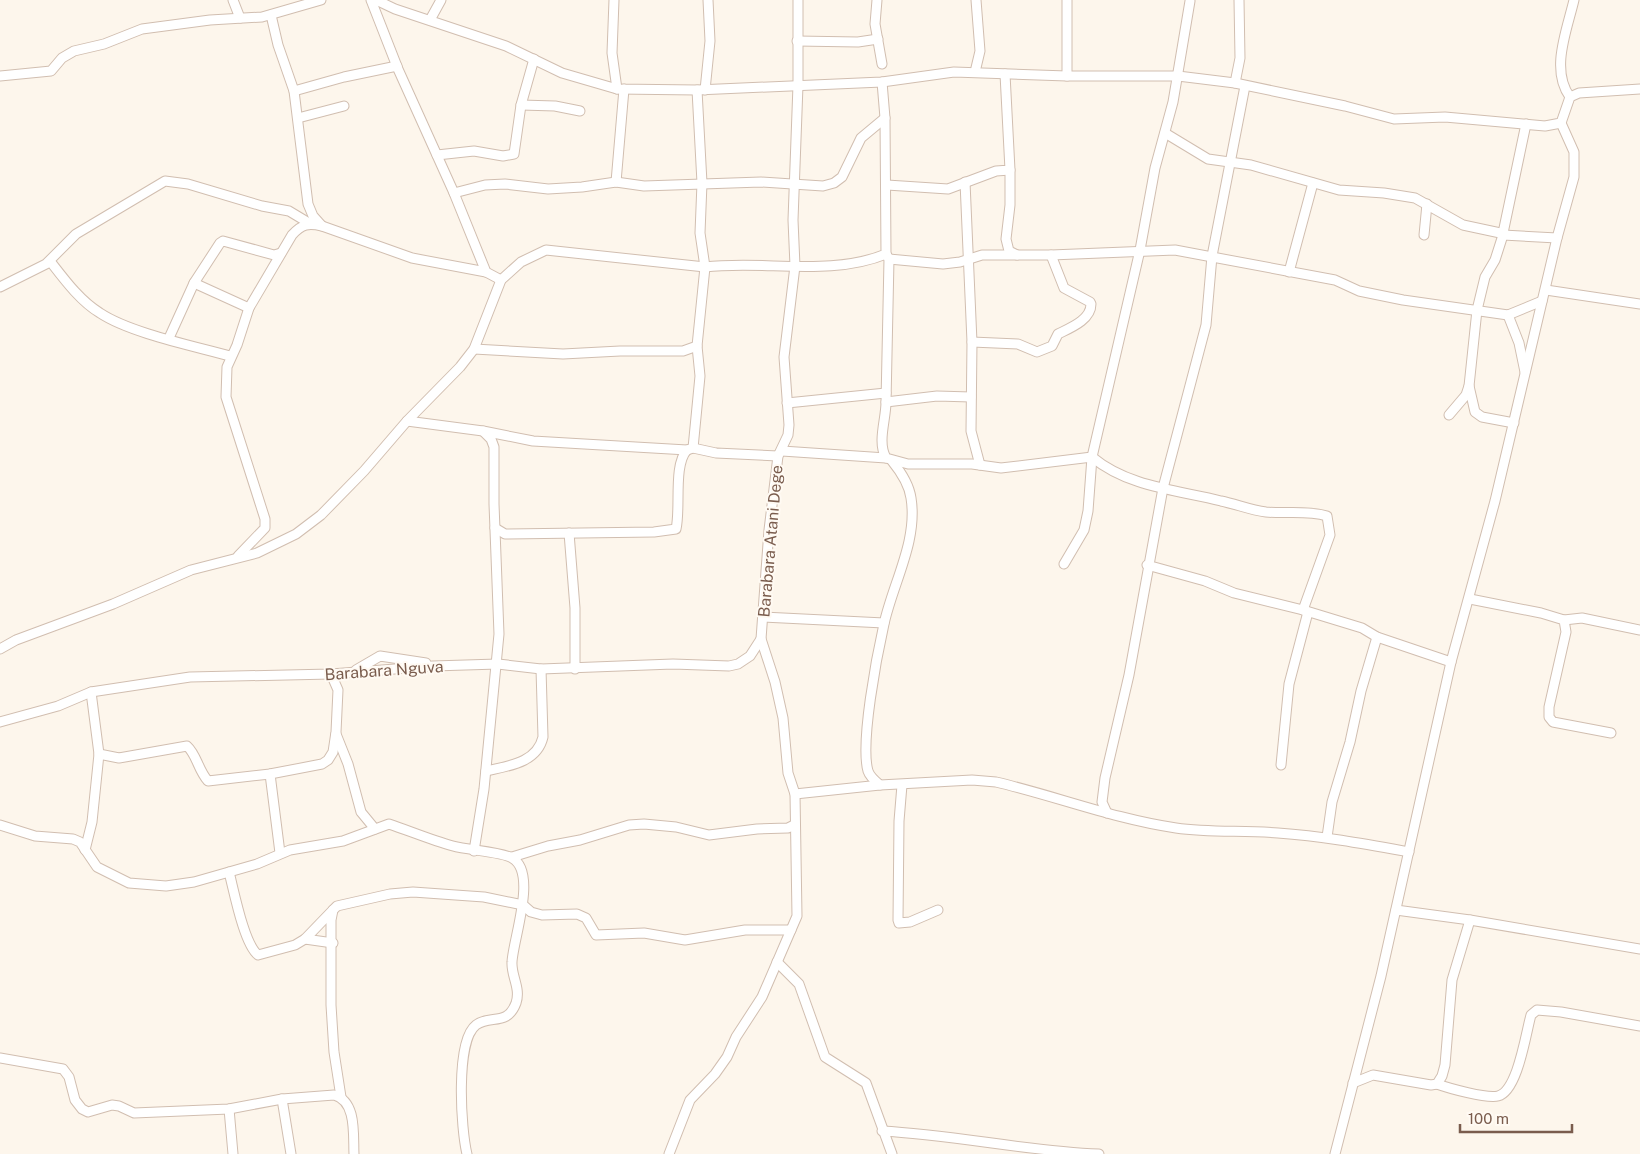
<svg xmlns="http://www.w3.org/2000/svg" width="1640" height="1154" font-family="'Public Sans',sans-serif">
<style>
.lines{fill:none;stroke-linecap:round;stroke-linejoin:round}
.street-casing{stroke:#d1beb0;stroke-width:11}
.street{stroke:#fff;stroke-width:9}
.labels{text-anchor:middle;stroke-width:4;stroke-linejoin:round;paint-order:stroke}
.street-label{font-size:16px;fill:#7a5c4d;stroke:#fffaf3}
</style>
<rect width="100%" height="100%" fill="#fdf6ec"/>
<g class="lines">
<defs>
<g id="street">
<polyline points="233,0 240,18"/>
<polyline points="371,0 398,69 454,193 486,272 501,280"/>
<polyline points="376,0 395,9 506,46 562,73 617,89 697,90 882,82 954,72 1067,76 1178,76 1235,83 1345,106 1394,119 1445,117 1545,126 1561,123 1570,97 1579,93 1640,89"/>
<polyline points="614,0 612,53 617,89"/>
<polyline points="877,0 875,24 882,64"/>
<polyline points="271,15 278,45 294,91 308,204 313,216 322,226"/>
<polyline points="430,20 441,0"/>
<polyline points="797,41 858,42 878,39"/>
<polyline points="975,72 980,51 976,0"/>
<polyline points="0,76 51,71 62,58 74,51 104,44 142,29 210,20 262,17 321,0"/>
<polyline points="1067,76 1067,0"/>
<polyline points="1235,83 1240,58 1239,0"/>
<polyline points="705,90 710,41 708,0"/>
<polyline points="294,91 344,77 397,66"/>
<path d="M1570,97C1550,70 1567,30 1574,0"/>
<polyline points="521,105 555,106 580,111"/>
<polyline points="298,118 344,106"/>
<polyline points="1165,133 1208,159 1251,165 1339,190 1384,193 1415,198 1463,225 1505,234"/>
<polyline points="437,155 474,151 503,156 514,154 521,105 534,59"/>
<polyline points="1010,170 1010,205 1006,239 1009,251 1017,255"/>
<polyline points="616,182 624,89"/>
<polyline points="965,182 972,342 971,431 980,465"/>
<polyline points="887,185 948,189 996,171 1010,170 1005,74"/>
<polyline points="454,193 485,185 505,184 548,189 582,187 616,182 644,186 761,182 823,186 834,183 842,177 861,138 885,118"/>
<polyline points="1503,233 1526,124"/>
<polyline points="1424,235 1427,204"/>
<path d="M886,254L889,259C888,307 887,354 886,402C886,420 877,442 886,458L908,464H972L1001,468L1092,457C1128,487 1177,490 1221,501C1236,504 1250,510 1266,512C1286,514 1307,510 1327,516L1330,535L1303,610"/>
<polyline points="889,259 943,264 960,262 982,255 1051,255 1175,250 1335,280 1359,291 1403,300 1508,315 1542,301"/>
<path d="M50,261C64,279 80,301 100,313C130,333 194,346 230,356"/>
<polyline points="1289,272 1313,183"/>
<polyline points="194,283 249,308"/>
<polyline points="0,287 46,264 76,234 165,181 188,184 262,206 289,211 309,223"/>
<polyline points="1546,290 1640,304"/>
<polyline points="1508,315 1519,343 1525,372"/>
<polyline points="169,338 194,283 220,243 223,241 274,255 281,253"/>
<path d="M972,342L1018,344L1037,352L1052,346L1058,334C1070,328 1091,320 1091,304L1090,302L1064,288L1051,255"/>
<polyline points="474,349 563,354 620,351 683,351 697,346 705,267 700,233 702,183 697,90"/>
<polyline points="1469,386 1475,412 1482,417 1514,423"/>
<polyline points="886,402 937,396 971,397"/>
<polyline points="787,403 886,393"/>
<polyline points="1449,415 1466,395 1469,386 1477,310 1485,277 1495,260 1503,235 1557,238"/>
<polyline points="407,421 483,431 533,441 687,450 693,448 716,453 778,456"/>
<polyline points="693,448 700,376 697,346"/>
<polyline points="782,451 886,458"/>
<path d="M892,461C901,472 909,484 911,498C918,541 893,583 884,624C877,655 860,743 868,771C870,777 875,781 880,785L972,780L996,782C1056,796 1114,819 1176,828C1210,833 1243,830 1278,833C1322,836 1365,844 1409,852"/>
<path d="M495,528L505,534L654,532L676,529C681,508 673,465 687,450"/>
<polyline points="569,533 575,608 575,669"/>
<path d="M238,556L265,528V519L226,397L227,367L237,345L249,308L292,235C302,224 308,223 322,226L412,258L486,272"/>
<polyline points="1064,564 1084,530 1088,511 1092,457 1140,250 1155,168 1173,102 1190,1"/>
<polyline points="1147,565 1205,581 1234,593 1303,610 1362,628 1377,637 1451,662"/>
<polyline points="1470,599 1541,613 1564,620 1566,632 1549,707 1549,717 1553,722 1611,733"/>
<polyline points="763,617 884,623"/>
<polyline points="1564,620 1582,618 1640,630"/>
<path d="M0,649L16,640L113,604L191,570L257,553L296,534L321,515L364,471L407,421L460,367L474,349L501,280L521,262L546,250L705,267C764,260 830,277 886,254L885,118L882,82"/>
<polyline points="356,670 380,656 426,663"/>
<polyline points="0,722 58,706 91,692 190,677 331,674 433,666 498,664 541,669 673,664 729,666 738,664 750,656 761,639"/>
<polyline points="336,734 348,764 361,812 375,829"/>
<path d="M99,754L119,758L187,746C197,755 198,770 208,781L270,774L322,764L328,760L333,752L336,732L338,690L331,674"/>
<polyline points="1281,765 1289,684 1308,612"/>
<path d="M486,771C508,766 537,763 543,737L541,669"/>
<polyline points="270,774 280,853"/>
<polyline points="902,785 899,821 898,920 899,923 910,922 938,910"/>
<polyline points="795,794 880,785"/>
<polyline points="1107,813 1102,802 1105,778 1129,675 1163,488 1206,325 1212,256 1245,86"/>
<path d="M0,825L35,836L73,839L80,842L97,867L129,883L166,886L194,882L257,864L290,850L343,841L389,824C410,831 431,840 453,846C467,850 503,852 512,858C538,872 513,939 512,962C511,976 521,988 516,1003C507,1027 490,1014 476,1025C455,1041 461,1130 467,1154"/>
<polyline points="1327,837 1332,802 1350,742 1361,691 1377,637"/>
<polyline points="85,850 92,822 99,754 91,692"/>
<polyline points="474,851 484,789 499,634 494,504 494,447 491,439 483,431"/>
<polyline points="512,857 548,846 580,840 629,825 644,824 676,827 709,835 757,829 788,828 794,825"/>
<path d="M229,872C234,891 244,944 258,955L295,945L305,939L333,943"/>
<polyline points="1396,910 1470,920 1640,949"/>
<polyline points="305,939 333,910"/>
<polyline points="777,962 799,984 825,1057 866,1083 892,1154"/>
<path d="M0,1058L63,1069L69,1077L75,1100L82,1109L88,1112L112,1105L119,1106L134,1113L229,1109L282,1099L334,1095C357,1101 353,1135 354,1154"/>
<polyline points="1353,1083 1373,1075 1431,1085 1437,1084 1442,1076 1445,1065 1452,980 1470,920"/>
<path d="M1437,1084C1448,1088 1487,1099 1498,1096C1518,1091 1526,1032 1531,1015L1537,1010L1561,1012L1640,1026"/>
<polyline points="341,1097 334,1052 331,1005 331,920 333,910 337,906 390,894 413,892 484,897 523,905 531,912 542,915 577,914 586,918 596,935 644,933 685,940 745,930 791,930"/>
<polyline points="282,1099 291,1154"/>
<polyline points="229,1109 233,1154"/>
<path d="M882,1131C955,1135 1026,1151 1099,1154"/>
<polyline points="669,1154 690,1100 715,1074 727,1057 736,1037 762,997 797,916 795,794 788,773 783,718 775,682 761,639 769,530 778,456 788,435 789,425 784,357 795,266 793,220 798,85 798,0"/>
<polyline points="1335,1154 1381,976 1451,662 1495,501 1557,238 1574,177 1574,152 1561,123"/>
</g>
</defs>
<use href="#street" class="street-casing"/>
<use href="#street" class="street"/>
</g>
<g class="labels">
<g class="street-label">
<text transform="translate(770 541) rotate(-85)" y="6">Barabara Atani Dege</text>
<text transform="translate(384 670) rotate(-4)" y="6">Barabara Nguva</text>
</g>
</g>
<path d="M1460 1124v8h112v-8" fill="none" stroke="#7a5c4d" stroke-width="2.5"/>
<text x="1468" y="1124" font-size="15" fill="#7a5c4d" stroke="#fffaf3" stroke-width="4" paint-order="stroke">100 m</text>
</svg>
